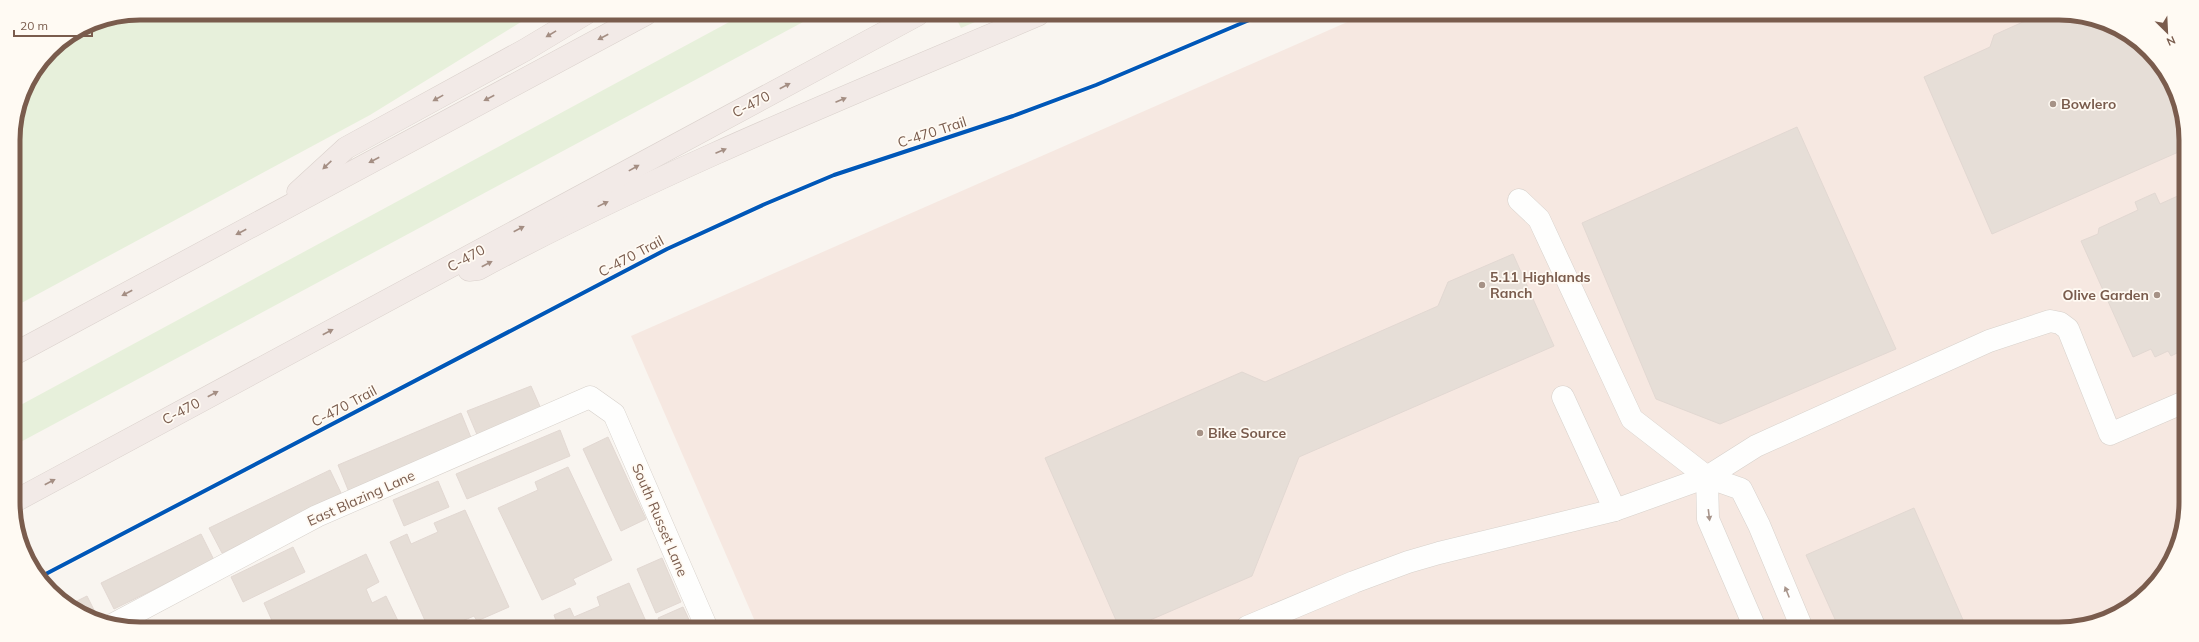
<svg xmlns="http://www.w3.org/2000/svg" width="2199" height="642" font-family="Mulish,sans-serif">
<style>
.commercial{fill:#f6e8e1}
.green{fill:#e7f0db}
.building{fill:#e6ded7;stroke:#e2d8d2}
.lines{fill:none;stroke-linecap:round;stroke-linejoin:round}
.minor-casing{stroke:#d7d1cb;stroke-width:23}
.highway-casing{stroke:#dad1cc;stroke-width:23}
.minor{stroke:#fefefd;stroke-width:22}
.highway{stroke:#f2eae7;stroke-width:22}
.cycleway-casing{stroke:#fffaf3;stroke-width:6}
.cycleway{stroke:#0057b8;stroke-width:4}
.oneway{fill:#a48e83}
.oneway2{fill:#a8958b}
.poi-dot{fill:#a69286;stroke:#fffaf3;stroke-width:1.5}
.labels{text-anchor:middle;stroke-width:3.5;stroke-linejoin:round;paint-order:stroke}
.street-label{font-size:14px;fill:#7a5c4d;stroke:#fffaf3}
.poi-label{font-size:14px;font-weight:bold;fill:#7a5c4d;stroke:#fffaf3;text-anchor:start}
.rim{fill:none;stroke:#7a5c4d;stroke-width:5}
</style>
<rect width="100%" height="100%" fill="#f9f5f0"/>
<polygon class="commercial" points="1361,16 2091,17 2122,30 2154,56 2184,116 2182,534 2165,572 2136,603 2100,622 2067,629 757,626 631,336"/>
<g class="green">
<polygon points="140,13 534,14 370,115 14,307 13,132 23,91 50,50 92,23"/>
<polygon points="744,14 818,14 15,445 15,408"/>
<polygon points="972,15 991,15 961,28 958,22"/>
</g>
<g class="building">
<polygon points="2034,17 2054,19 2058,17 2091,17 2122,30 2148,51 2184,131 2183,150 1992,234 1924,77 1990,47 1994,35"/>
<polygon points="1797,127 1896,349 1720,424 1656,399 1582,223"/>
<polygon points="2155,193 2160,204 2180,195 2183,202 2183,350 2171,356 2168,351 2155,357 2151,349 2133,357 2081,241 2098,234 2099,228 2138,210 2135,202"/>
<polygon points="1513,254 1554,346 1299,457 1252,576 1134,627 1119,627 1045,458 1242,372 1265,382 1438,306 1448,282"/>
<polygon points="531,386 542,411 478,437 467,411"/>
<polygon points="461,413 472,440 349,492 338,465"/>
<polygon points="560,430 570,456 467,499 456,474"/>
<polygon points="608,437 646,519 621,531 583,449"/>
<polygon points="568,467 612,560 573,579 576,584 542,600 498,508 538,490 535,482"/>
<polygon points="330,470 342,495 222,553 209,528"/>
<polygon points="438,481 449,507 404,526 393,500"/>
<polygon points="1914,508 1967,629 1839,628 1806,555"/>
<polygon points="465,510 509,607 477,621 474,616 453,625 427,625 390,542 407,534 411,544 438,532 434,523"/>
<polygon points="201,534 214,560 114,609 101,583"/>
<polygon points="293,547 305,572 243,602 231,577"/>
<polygon points="366,554 379,582 366,589 372,603 386,596 400,625 274,625 264,603"/>
<polygon points="662,558 681,602 656,613 637,569"/>
<polygon points="629,583 648,626 558,626 554,615 570,608 574,617 600,606 597,597"/>
<polygon points="87,596 99,620 71,604"/>
<polygon points="683,607 692,626 661,626 658,618"/>
</g>
<g class="lines">
<defs>
<g id="minor">
<polyline points="1519,200 1539,219 1632,419 1707,477 1741,489 1759,525 1802,628"/>
<polyline points="1563,397 1615,510"/>
<polyline points="1707,477 1708,519 1755,628"/>
<polyline points="112,625 317,516 590,397 614,414 706,626"/>
<polyline points="1247,627 1354,582 1408,562 1439,553 1615,510 1707,477 1756,446 1989,341 2050,321 2060,323 2068,329 2110,434 2182,403"/>
</g>
<g id="highway">
<polyline points="298,192 346,148 525,50 585,14"/>
<path d="M469,270L478,269C659,172 850,95 1038,15"/>
<polyline points="14,354 646,14"/>
<polyline points="15,501 917,15"/>
</g>
</defs>
<use href="#minor" class="minor-casing"/>
<use href="#highway" class="highway-casing"/>
<use href="#minor" class="minor"/>
<use href="#highway" class="highway"/>
<defs>
<polyline id="cycleway" points="40,577 667,249 765,204 834,175 1013,116 1096,85 1261,15"/>
</defs>
<use href="#cycleway" class="cycleway-casing"/>
<use href="#cycleway" class="cycleway"/>
</g>
<defs><path id="oneway-solid" d="M-6-.8H1V-3.2L6.5 0L1 3.2V.8H-6Z"/></defs>
<g class="oneway">
<use href="#oneway-solid" transform="translate(551 34) rotate(149)"/>
<use href="#oneway-solid" transform="translate(603 37) rotate(152)"/>
<use href="#oneway-solid" transform="translate(785 86) rotate(-28)"/>
<use href="#oneway-solid" transform="translate(438 98) rotate(151)"/>
<use href="#oneway-solid" transform="translate(489 98) rotate(152)"/>
<use href="#oneway-solid" transform="translate(841 100) rotate(-23)"/>
<use href="#oneway-solid" transform="translate(721 151) rotate(-23)"/>
<use href="#oneway-solid" transform="translate(374 160) rotate(152)"/>
<use href="#oneway-solid" transform="translate(327 165) rotate(137)"/>
<use href="#oneway-solid" transform="translate(634 168) rotate(-29)"/>
<use href="#oneway-solid" transform="translate(603 204) rotate(-26)"/>
<use href="#oneway-solid" transform="translate(519 229) rotate(-27)"/>
<use href="#oneway-solid" transform="translate(241 232) rotate(152)"/>
<use href="#oneway-solid" transform="translate(487 264) rotate(-28)"/>
<use href="#oneway-solid" transform="translate(127 293) rotate(152)"/>
<use href="#oneway-solid" transform="translate(328 332) rotate(-28)"/>
<use href="#oneway-solid" transform="translate(213 394) rotate(-28)"/>
<use href="#oneway-solid" transform="translate(50 482) rotate(-28)"/>
</g>
<g class="oneway2">
<use href="#oneway-solid" transform="translate(1709 515) rotate(83)"/>
<use href="#oneway-solid" transform="translate(1787 592) rotate(-112)"/>
</g>
<g class="poi-dot">
<circle cx="2053" cy="104" r="4"/>
<circle cx="1482" cy="285" r="4"/>
<circle cx="2157" cy="295" r="4"/>
<circle cx="1200" cy="433" r="4"/>
</g>
<g class="labels">
<g class="street-label">
<text transform="translate(751 104) rotate(-28)" y="5">C-470</text>
<text transform="translate(932 132) rotate(-18)" y="5">C-470 Trail</text>
<text transform="translate(631 256) rotate(-28)" y="5">C-470 Trail</text>
<text transform="translate(466 258) rotate(-29)" y="5">C-470</text>
<text transform="translate(344 406) rotate(-28)" y="5">C-470 Trail</text>
<text transform="translate(181 411) rotate(-28)" y="5">C-470</text>
<text transform="translate(361 498) rotate(-24)" y="5">East Blazing Lane</text>
<text transform="translate(660 520) rotate(67)" y="5">South Russet Lane</text>
</g>
<g class="poi-label">
<text x="2061" y="109">Bowlero</text>
<text x="1490" y="282">5.11 Highlands<tspan x="1490" dy="16">Ranch</tspan></text>
<text x="2149" y="300" text-anchor="end">Olive Garden</text>
<text x="1208" y="438">Bike Source</text>
</g>
</g>
<path d="M0 0H2199V642H0ZM140 20H2059A120 120 0 0 1 2179 140V502A120 120 0 0 1 2059 622H140A120 120 0 0 1 20 502V140A120 120 0 0 1 140 20Z" fill="#fffaf3" fill-rule="evenodd"/>
<path class="rim" d="M140 20H2059A120 120 0 0 1 2179 140V502A120 120 0 0 1 2059 622H140A120 120 0 0 1 20 502V140A120 120 0 0 1 140 20Z"/>
<g transform="translate(2167 32) rotate(156)" stroke="#fffaf3" stroke-width="3" paint-order="stroke">
<path d="M0-3L7 15L0 10L-7 15Z" fill="#7a5c4d"/>
<text y="-6" font-size="11" font-weight="bold" text-anchor="middle" fill="#7a5c4d">N</text>
</g>
<path d="M14 30v6h78v-6" fill="none" stroke="#7a5c4d" stroke-width="2"/>
<text x="20" y="30" font-size="12" fill="#7a5c4d" stroke="#fffaf3" stroke-width="3" paint-order="stroke">20 m</text>
</svg>
